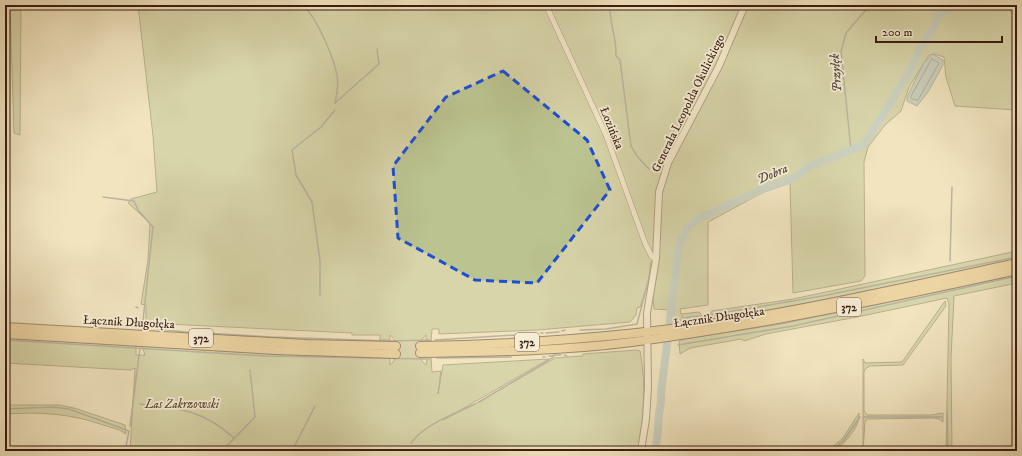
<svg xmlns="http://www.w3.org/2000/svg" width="1022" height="456" font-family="'IM FELL DW Pica',serif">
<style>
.green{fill:#bbc491;stroke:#7a7051}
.water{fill:#a1bbbe;stroke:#787b79}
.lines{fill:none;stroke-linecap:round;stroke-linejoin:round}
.shore{stroke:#6e6c68;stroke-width:1}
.stream{stroke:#787b79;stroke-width:1.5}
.river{stroke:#a1bbbe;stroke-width:8}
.primary-tunnel{stroke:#ccbc9c;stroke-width:8;stroke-dasharray:8 4;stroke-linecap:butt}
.minor-casing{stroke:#684e3c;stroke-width:6}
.tertiary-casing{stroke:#684e3c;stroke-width:8}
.primary-casing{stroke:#3a1c11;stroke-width:10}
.minor{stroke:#f6edd5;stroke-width:5}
.tertiary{stroke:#f6edd5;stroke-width:6}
.primary{stroke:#e8c280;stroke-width:8}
.marked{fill:none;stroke:#1d4ed8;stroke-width:3;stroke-dasharray:8 5;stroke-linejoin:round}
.labels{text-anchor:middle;stroke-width:3.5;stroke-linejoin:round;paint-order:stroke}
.shield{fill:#f6edd5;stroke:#725b4c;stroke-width:1}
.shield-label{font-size:11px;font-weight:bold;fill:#3a1c11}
.street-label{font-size:12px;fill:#3a1c11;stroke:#f6edd5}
.park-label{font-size:12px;font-style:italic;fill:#614e37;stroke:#f6edd5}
.water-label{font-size:13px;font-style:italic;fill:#594c45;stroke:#f6edd5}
</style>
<rect width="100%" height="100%" fill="#f1e4bf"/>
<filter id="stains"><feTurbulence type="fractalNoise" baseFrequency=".005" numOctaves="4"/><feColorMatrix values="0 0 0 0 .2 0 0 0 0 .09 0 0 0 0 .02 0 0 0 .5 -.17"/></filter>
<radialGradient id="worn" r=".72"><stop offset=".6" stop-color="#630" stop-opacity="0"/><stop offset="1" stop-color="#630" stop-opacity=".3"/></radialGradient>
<g class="green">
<polygon points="10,5 21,5 20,135 14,133"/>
<path d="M138,5H1017V110L955,106L946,77L944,57L934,54L929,55L909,87L901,111L885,125L868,147L864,162L865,276L861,281L793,293L790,183L762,193L708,222V305L680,309L681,314L699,312L702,316H709L712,311L793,299L1017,251V259C905,283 794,308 681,324L680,319L677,323L671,324L672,310L654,309L653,298L658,264L651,262L648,283L640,307L637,308L636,315L630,322L537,330L439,334V329H432L431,341L426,340V335C417,343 416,357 426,365L427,360L431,358L432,372L441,371L438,394L443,365L549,359L443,420L475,404L555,358L582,356L583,354L637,350L640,351C647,385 643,418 638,451H130L135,368L130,370L5,363V338L136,345V355H145L142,346L237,352L394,357L390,358V365C399,357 400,343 390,335V340H380V335H352V333L146,323V305L141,304L148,260L150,223L128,203L131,199L157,192L153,136Z"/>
<polygon points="1017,275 1017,283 954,296 951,358 952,451 946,451 949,304 947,298 862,316 766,334 744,341 741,339 690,348 680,354 679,341 684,339 781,324"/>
<polygon points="945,301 946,306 903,365 870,366 865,369 864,372 864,411 867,415 932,415 943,413 943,422 939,419 933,418 867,419 865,422 863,451 863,359 865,363 902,362"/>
<path d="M5,405H59L74,408L125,425L126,434C118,428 108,427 100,424C68,413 38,412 5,414Z"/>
<path d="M859,413C860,428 846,440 836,451H828L843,438Z"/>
</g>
<polygon class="water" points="933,54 943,60 943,65 928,92 917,106 907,101 907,97 924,62"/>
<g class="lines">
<polygon class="shore" points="932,59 939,63 918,100 912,99 911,97"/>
<g class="stream">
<path d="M303,5C317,18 333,56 337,75C339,85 337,93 335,103"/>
<path d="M610,5C609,23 617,38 616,56L620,60L631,146L637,156L649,169"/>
<polyline points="335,103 379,64 377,49"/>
<polyline points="851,150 841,52 846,33 870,5"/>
<polyline points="103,197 134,201 138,210 153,227 142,330"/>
<polyline points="950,261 952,187"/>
<polyline points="320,295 320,261 312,202 296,175 292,150 321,127 335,110"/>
<polyline points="136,307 138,308"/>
<polyline points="711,315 822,296 1017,257"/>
<polyline points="682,316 683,318 701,316"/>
<polyline points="126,327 132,326 133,319"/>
<polyline points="142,327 186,332 271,337 390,341 429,340"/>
<polyline points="580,330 606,329 637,324 649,278"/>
<polyline points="562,331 565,330"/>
<polyline points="541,333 543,333"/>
<polyline points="546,333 559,332"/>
<polyline points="5,340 266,356 428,359"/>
<polyline points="435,340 516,335"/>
<polyline points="678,345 793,326 1017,276"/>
<polyline points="555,355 561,355"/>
<polyline points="564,355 567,356"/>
<polyline points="549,356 554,356"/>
<polyline points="543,357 545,357"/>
<polyline points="437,358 511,357"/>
<polyline points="479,402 549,360 553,357 554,354"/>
<path d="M140,404C180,408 203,410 234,438"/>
<polyline points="5,409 54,407 69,409 129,431 125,451"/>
<polyline points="947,412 948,451"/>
<polyline points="863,417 942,417"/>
<polyline points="130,426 140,348"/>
<path d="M411,443C425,424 454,414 475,404"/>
<polyline points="222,451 255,417 250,370"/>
<polyline points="292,451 315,406"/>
<polyline points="406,451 409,447"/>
<polyline points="832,451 844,440 860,417"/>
</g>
<path class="river" d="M655,451C658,437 658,429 659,415C660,407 662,401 661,393L679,247L687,228L697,220L763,189L794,178L808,167L864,145L910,71L921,46L934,27L939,15L952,7L960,5L1017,8"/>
<g class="primary-tunnel">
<polyline points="396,346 420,346"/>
<polyline points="396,354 420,353"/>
</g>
<defs>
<polyline id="minor" points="546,5 606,135 645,243 652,257 656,259"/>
<polyline id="tertiary" points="641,451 646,419 648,387 647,313 656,259 659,192 668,163 719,66 745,5"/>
<g id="primary">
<polyline points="5,327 306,344 396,346"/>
<polyline points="5,334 276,350 396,354"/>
<path d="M420,346C545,344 671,333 794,310C869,296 943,279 1017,263"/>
<path d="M420,353C490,352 562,351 632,342C762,325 889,298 1017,270"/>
</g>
</defs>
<use href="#minor" class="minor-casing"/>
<use href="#tertiary" class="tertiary-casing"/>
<use href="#primary" class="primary-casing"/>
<use href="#minor" class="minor"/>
<use href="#tertiary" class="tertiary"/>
<use href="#primary" class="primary"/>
</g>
<path d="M0 0H1022V456H0ZM503,71L587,140L610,190L537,283L475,280L398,238L393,166L446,97Z" fill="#f1e4bf" fill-opacity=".55" fill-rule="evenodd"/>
<path class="marked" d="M503,71L587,140L610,190L537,283L475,280L398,238L393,166L446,97Z"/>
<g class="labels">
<g class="shield">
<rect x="837" y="298" width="24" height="18" rx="3"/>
<rect x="189" y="329" width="24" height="18" rx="3"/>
<rect x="515" y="333" width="24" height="18" rx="3"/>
</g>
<g class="shield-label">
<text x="849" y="311">372</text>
<text x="201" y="342">372</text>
<text x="527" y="346">372</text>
</g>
<g class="street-label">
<text transform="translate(688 103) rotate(-64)" y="4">Generała Leopolda Okulickiego</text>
<text transform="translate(612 128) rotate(68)" y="4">Łozińska</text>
<text transform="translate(719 317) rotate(-8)" y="4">Łącznik Długołęka</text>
<text transform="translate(129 322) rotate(3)" y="4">Łącznik Długołęka</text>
</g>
<g class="park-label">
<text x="182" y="408">Las Zakrzowski</text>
</g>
<g class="water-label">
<text transform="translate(835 73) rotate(-94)" y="5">Przyłęk</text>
<text transform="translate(772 173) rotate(-23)" y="5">Dobra</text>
</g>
</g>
<rect width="1022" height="456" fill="none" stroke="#f1e4bf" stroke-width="20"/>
<rect x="6" y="6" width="1010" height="444" fill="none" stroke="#3a1c11" stroke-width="2"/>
<rect x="10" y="10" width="1002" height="436" fill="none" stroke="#3a1c11"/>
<path d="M876 36v6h126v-6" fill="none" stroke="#3a1c11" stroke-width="2"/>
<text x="882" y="36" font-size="12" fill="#3a1c11" stroke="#f6edd5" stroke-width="3" paint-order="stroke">200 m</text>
<rect width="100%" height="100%" filter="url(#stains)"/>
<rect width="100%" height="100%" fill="url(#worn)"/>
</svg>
